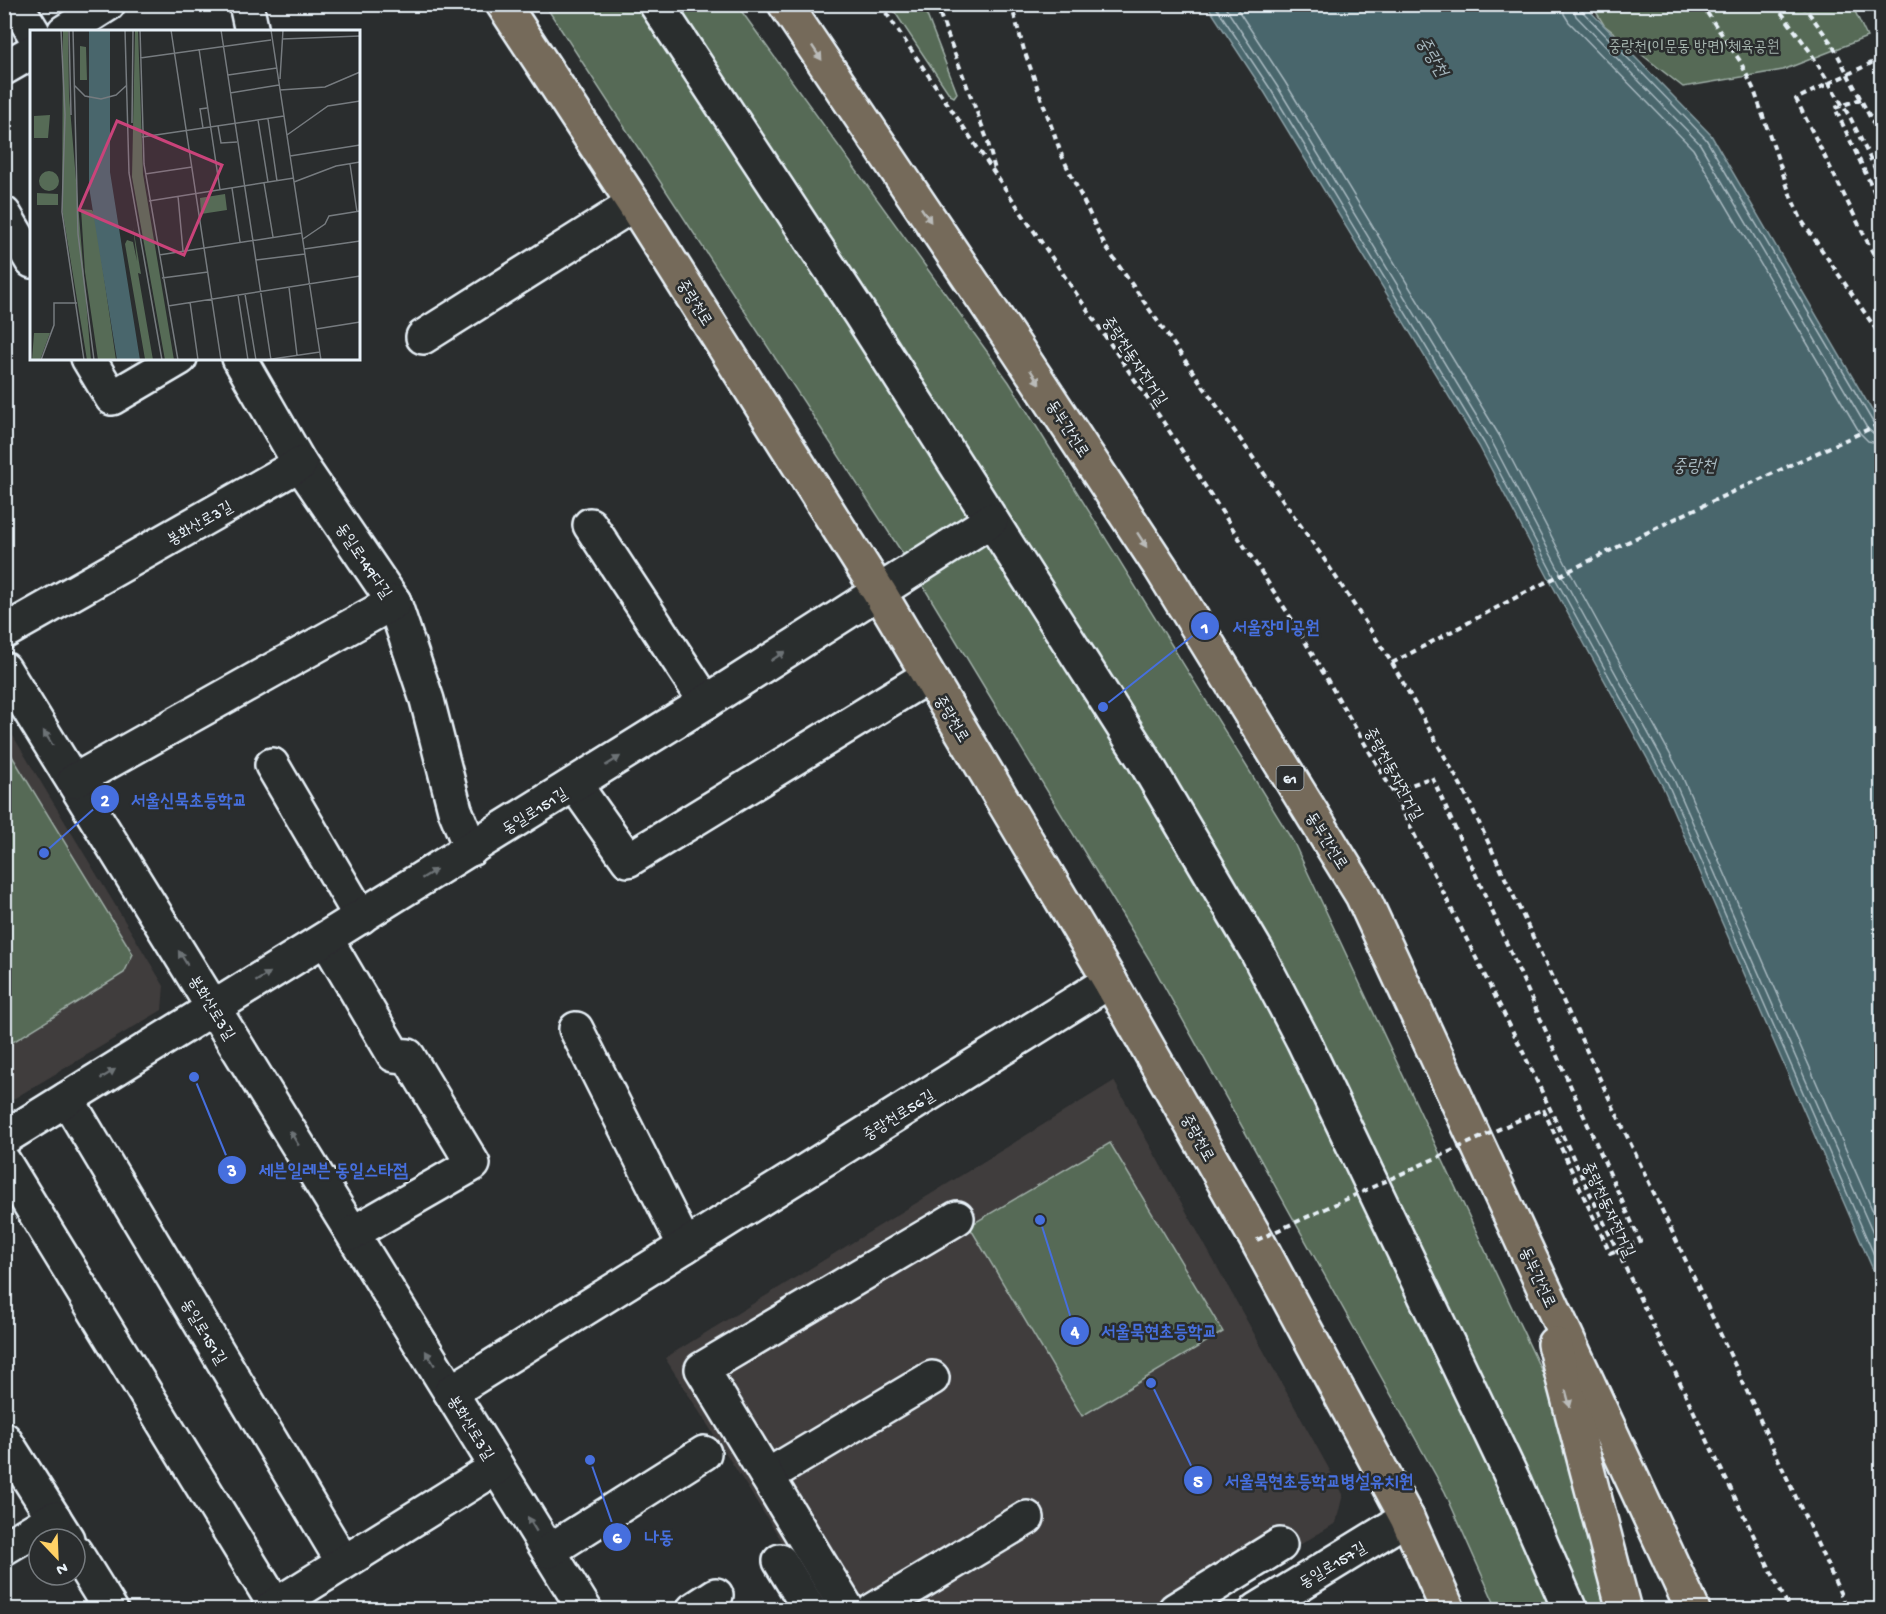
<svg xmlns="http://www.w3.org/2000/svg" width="1886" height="1614" font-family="'Gochi Hand','Poor Story',sans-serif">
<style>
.built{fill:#3f3c3c}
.green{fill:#566b56;stroke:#9faea7;stroke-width:1.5}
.water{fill:#49666c;stroke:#899ea4;stroke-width:1.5}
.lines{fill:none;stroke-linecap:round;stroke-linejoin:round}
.shore{stroke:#a8b9c0;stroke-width:1.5}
.minor-casing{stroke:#e8f1f8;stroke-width:38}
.major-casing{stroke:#e8f1f8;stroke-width:38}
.highway-casing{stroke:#e8f1f8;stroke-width:38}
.path{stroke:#e8f1f8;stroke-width:4;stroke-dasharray:6 4.5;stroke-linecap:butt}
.minor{stroke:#2a2d2e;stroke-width:33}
.major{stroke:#746a5a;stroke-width:33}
.highway{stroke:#746a5a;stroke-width:33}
.path-bridge{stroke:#e8f1f8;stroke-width:4;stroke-dasharray:6 4.5;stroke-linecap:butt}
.oneway{fill:#babbb9}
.oneway2{fill:#6c7275}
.labels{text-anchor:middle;stroke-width:5;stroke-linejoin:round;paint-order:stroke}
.shield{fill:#2a2d2e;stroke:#afb6bb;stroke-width:1.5}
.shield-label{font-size:15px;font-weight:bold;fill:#e8f1f8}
.park-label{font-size:16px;fill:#a6b5af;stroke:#2a2d2e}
.street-label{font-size:16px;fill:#e8f1f8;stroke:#2a2d2e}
.water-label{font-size:18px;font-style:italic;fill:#a8b9c0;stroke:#2a2d2e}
.inset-road{fill:none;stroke:#767b7f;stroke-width:1.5}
.view{fill:#ca437a;fill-opacity:0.15;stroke:#ca437a;stroke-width:3}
.inset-edge{fill:none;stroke:#e8f1f8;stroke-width:3}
.leader{fill:none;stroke:#466fde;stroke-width:2}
.callout-dot{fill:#466fde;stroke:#2a2d2e;stroke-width:2}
.mark-label{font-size:18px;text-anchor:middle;font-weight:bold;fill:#fff}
.callout-label{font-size:18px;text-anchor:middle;font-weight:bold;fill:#466fde;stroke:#2a2d2e;stroke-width:5;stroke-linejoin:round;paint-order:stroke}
</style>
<rect width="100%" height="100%" fill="#2a2d2e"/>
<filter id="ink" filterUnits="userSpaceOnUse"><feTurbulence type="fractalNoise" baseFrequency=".0167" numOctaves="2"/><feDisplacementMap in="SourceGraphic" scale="12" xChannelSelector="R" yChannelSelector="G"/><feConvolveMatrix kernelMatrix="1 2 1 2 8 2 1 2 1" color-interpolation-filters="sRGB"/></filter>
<g filter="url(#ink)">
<g class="built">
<polygon points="4,721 164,986 162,1010 5,1104"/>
<polygon points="1114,1081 1343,1494 1336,1523 1194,1609 825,1609 665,1358"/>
</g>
<g class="green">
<polygon points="545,5 737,5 1009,382 1294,843 1550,1389 1610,1609 1497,1609 1445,1492 1149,959 914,571"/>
<polygon points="890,5 923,5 957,93 954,97 950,95"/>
<polygon points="1592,5 1852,5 1867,37 1783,70 1683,87 1604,25"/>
<polygon points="4,743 133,954 124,973 5,1047"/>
<polygon points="1110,1143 1223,1332 1082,1416 969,1226"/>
</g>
<polygon class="water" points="1207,5 1584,5 1711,135 1881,426 1881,1288 1663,787 1550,581 1479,446 1265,93"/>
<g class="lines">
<g class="shore">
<polyline points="1214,4 1271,90 1484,443 1555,578 1668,784 1882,1273"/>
<polyline points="1223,4 1277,86 1491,440 1561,574 1674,780 1882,1254"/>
<polyline points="1234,4 1285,82 1499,435 1569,570 1682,776 1882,1232"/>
<polyline points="1563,4 1564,14 1569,22 1693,149 1860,433 1868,441 1882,444"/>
<polyline points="1572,4 1576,16 1700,144 1867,428 1874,434 1882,435"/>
<polyline points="1580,4 1582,11 1706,139 1874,424 1882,427"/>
</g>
<defs>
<g id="minor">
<polyline points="16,4 33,32"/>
<polyline points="246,4 252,32"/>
<polyline points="656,4 860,314 1143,758 1257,952 1303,1040 1515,1484 1570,1610"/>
<polyline points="64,32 108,4"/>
<polyline points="4,68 32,52"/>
<polyline points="4,214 32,261"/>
<polyline points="423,337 634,204"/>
<polyline points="88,358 112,398 180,358"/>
<polyline points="239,358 300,464 394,602 427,700 455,810 471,849"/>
<polyline points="590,525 706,702"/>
<polyline points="4,632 300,464"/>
<polyline points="4,669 585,1610"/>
<polyline points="272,765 361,917"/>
<polyline points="74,781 394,602"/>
<polyline points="575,785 628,860 928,676"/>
<polyline points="326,939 394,1055 408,1056 473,1164 353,1233"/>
<polyline points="576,1029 685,1246"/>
<polyline points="67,1099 343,1562"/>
<polyline points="4,1138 706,702 991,520"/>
<polyline points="4,1162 275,1605"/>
<polyline points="451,1392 1110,981"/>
<polyline points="4,1439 67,1539"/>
<polyline points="767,1476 932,1378"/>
<polyline points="4,1548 54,1518"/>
<polyline points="549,1551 704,1453"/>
<polyline points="75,1552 111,1610"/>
<polyline points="780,1561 810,1610"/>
<polyline points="268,1610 497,1467"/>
<polyline points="693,1610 716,1595"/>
<polyline points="848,1610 702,1369 957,1218"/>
<polyline points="874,1610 1027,1518"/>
<polyline points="1175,1610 1280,1545"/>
<polyline points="1257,1610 1407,1518"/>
</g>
<polyline id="major" points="503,4 634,204 879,592 1110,981 1257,1240 1407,1518 1448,1610"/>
<g id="highway">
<polyline points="785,4 1019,352 1161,568 1362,895 1693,1610"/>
<polyline points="1554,1344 1624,1610"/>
</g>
</defs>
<use href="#minor" class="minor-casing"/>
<use href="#major" class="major-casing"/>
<use href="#highway" class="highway-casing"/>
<g class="path">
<polyline points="880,4 1164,423 1293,621 1393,792 1522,1050 1722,1471 1790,1610"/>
<polyline points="936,4 987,139 995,170"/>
<polyline points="1011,4 1024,50 1062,156 1105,246 1324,559 1392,663 1464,791 1720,1333 1848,1610"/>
<polyline points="1701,4 1740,61 1754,90 1791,197 1802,221 1882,338"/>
<polyline points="1775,4 1809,50 1851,119 1882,183"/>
<polyline points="1802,4 1832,44 1882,140"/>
<polyline points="1392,663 1530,590 1691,511 1882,423"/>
</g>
<use href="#minor" class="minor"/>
<use href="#major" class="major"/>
<use href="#highway" class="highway"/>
<g class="path-bridge">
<polyline points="1882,58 1796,99 1882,271"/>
<polyline points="1861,99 1835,108 1882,208"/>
<polyline points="1257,1240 1543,1109 1610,1253 1640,1241 1432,777 1393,792"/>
</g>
</g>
<defs><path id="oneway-solid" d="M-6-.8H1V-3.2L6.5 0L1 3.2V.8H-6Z" transform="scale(1.5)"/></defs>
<g class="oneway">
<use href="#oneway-solid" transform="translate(817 53) rotate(56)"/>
<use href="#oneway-solid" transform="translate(926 215) rotate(56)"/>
<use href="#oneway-solid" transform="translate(1035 377) rotate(57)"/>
<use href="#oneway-solid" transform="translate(1142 540) rotate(57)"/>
<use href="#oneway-solid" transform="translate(1568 1399) rotate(75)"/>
</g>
<g class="oneway2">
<use href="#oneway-solid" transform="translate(778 656) rotate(-33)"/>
<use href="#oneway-solid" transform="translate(48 738) rotate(-122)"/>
<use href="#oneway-solid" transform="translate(613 761) rotate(-32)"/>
<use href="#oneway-solid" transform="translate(429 874) rotate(-32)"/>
<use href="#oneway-solid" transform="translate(183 958) rotate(-122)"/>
<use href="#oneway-solid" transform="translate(263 977) rotate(-32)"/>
<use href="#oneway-solid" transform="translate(108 1074) rotate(-32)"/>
<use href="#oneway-solid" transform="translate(294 1138) rotate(-122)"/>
<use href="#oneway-solid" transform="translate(430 1358) rotate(-122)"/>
<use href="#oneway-solid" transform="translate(532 1524) rotate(-121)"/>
</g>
</g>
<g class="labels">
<rect class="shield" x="1276.5" y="766" width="27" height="24" rx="4.5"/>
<g class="shield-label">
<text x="1290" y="783">61</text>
</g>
<g class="park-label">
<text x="1694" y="51">중랑천(이문동 방면) 체육공원</text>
</g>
<g class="street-label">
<text transform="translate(696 302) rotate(58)" y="6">중랑천로</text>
<text transform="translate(1136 360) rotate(56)" y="6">중랑천동자전거길</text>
<text transform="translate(1069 428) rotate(57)" y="6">동부간선로</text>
<text transform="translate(199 522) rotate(-30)" y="6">봉화산로3길</text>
<text transform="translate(365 560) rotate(56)" y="6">동일로149다길</text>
<text transform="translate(953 718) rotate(59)" y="6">중랑천로</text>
<text transform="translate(1395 773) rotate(61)" y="6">중랑천동자전거길</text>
<text transform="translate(534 810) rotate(-32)" y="6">동일로151길</text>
<text transform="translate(1328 840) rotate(58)" y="6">동부간선로</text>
<text transform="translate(213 1007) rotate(58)" y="6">봉화산로3길</text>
<text transform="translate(898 1114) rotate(-32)" y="6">중랑천로56길</text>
<text transform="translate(1199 1137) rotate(61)" y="6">중랑천로</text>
<text transform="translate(1610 1209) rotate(65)" y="6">중랑천동자전거길</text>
<text transform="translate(1539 1277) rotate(65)" y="6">동부간선로</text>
<text transform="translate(205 1331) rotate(59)" y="6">동일로151길</text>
<text transform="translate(472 1427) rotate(58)" y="6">봉화산로3길</text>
<text transform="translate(1332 1564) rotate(-31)" y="6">동일로157길</text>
</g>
<g class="water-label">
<text transform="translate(1433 56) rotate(59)" y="6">중랑천</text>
<text x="1694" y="471">중랑천</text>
</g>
</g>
<g transform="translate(30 30)">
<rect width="330" height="330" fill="#2a2d2e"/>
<path d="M38,0L39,66L61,330H57L32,178L33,1ZM108,0L113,144L144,330H135L102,147L105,1ZM50,16L56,17L57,50H50ZM20,85L18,108H4V86ZM9 151a10 10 0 1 1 20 0a10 10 0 1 1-20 0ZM7,163L28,164V175H7ZM195,164L197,180L171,184L170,168ZM51,179L62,180L65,185L86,330H68L55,242ZM103,197L111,244L108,243L123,330L115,329L95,214L97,210L103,212L107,231ZM4,303H20L10,330H2Z" fill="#566b56"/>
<path d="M80,0V142L110,330H87L59,157V1Z" fill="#49666c"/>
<path class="inset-road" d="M31,0L35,85L32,182L54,330M39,0L41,85M43,0L48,204L64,330M95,0L99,143L132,330M110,0L114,134L148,330M141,0L191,330M191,0L241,330M241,0L291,330M252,9L330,6M169,19L190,160M110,28L241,10M198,45L247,38M250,49L253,0M44,55L55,66L71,69L86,65L97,55M250,60L295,57L330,42M200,63L249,55M238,89L247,151M228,90L238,152M102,93L103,0M188,96L191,113L207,112M173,98L170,79L177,78M257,105L298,76L330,71M112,107L254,86M260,126L330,115M320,134L327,182M115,144L162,137M264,152L306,136L330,132M234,153L243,207M202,158L210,212M148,166L153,221M119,171L264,148M273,209L295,194L299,186L330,181M274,219L330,211M129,225L272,203M226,230L275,224M132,248L178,242M259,257L267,325M215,264L226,330M208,265L218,330M160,272L168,330M138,276L330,246M286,299L330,292M11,330L24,295V273H47M235,330L290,322"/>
<path class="view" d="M87,91L192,135L154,225L49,180Z"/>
<rect width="330" height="330" class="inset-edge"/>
</g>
<path class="leader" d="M1103 707L1205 626M44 853L105 799M194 1077L232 1170M1040 1220L1075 1331M1151 1383L1198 1480M590 1460L617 1537"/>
<g class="callout-dot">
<circle cx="1103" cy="707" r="6"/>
<circle cx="44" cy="853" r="6"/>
<circle cx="194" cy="1077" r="6"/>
<circle cx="1040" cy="1220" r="6"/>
<circle cx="1151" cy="1383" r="6"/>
<circle cx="590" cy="1460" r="6"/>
<circle cx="1205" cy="626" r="15"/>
<circle cx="105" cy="799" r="15"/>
<circle cx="232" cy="1170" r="15"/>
<circle cx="1075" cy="1331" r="15"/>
<circle cx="1198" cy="1480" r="15"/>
<circle cx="617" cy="1537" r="15"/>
</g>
<g class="mark-label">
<text x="1205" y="633">1</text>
<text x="105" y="806">2</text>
<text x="232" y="1176">3</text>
<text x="1075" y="1337">4</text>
<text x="1198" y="1487">5</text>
<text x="617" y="1543">6</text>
</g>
<g class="callout-label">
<text x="1276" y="633">서울장미공원</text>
<text x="189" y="806">서울신묵초등학교</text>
<text x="333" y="1176">세븐일레븐 동일스타점</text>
<text x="1159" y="1337">서울묵현초등학교</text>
<text x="1319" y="1487">서울묵현초등학교병설유치원</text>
<text x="659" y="1543">나동</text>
</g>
<rect width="1886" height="1614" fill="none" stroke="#2a2d2e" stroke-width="24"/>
<rect x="12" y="12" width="1862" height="1590" fill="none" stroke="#e8f1f8" stroke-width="2" filter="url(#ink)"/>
<g transform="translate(57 1557) rotate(157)"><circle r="28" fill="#2a2d2e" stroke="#767b7f" stroke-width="1.5"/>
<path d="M0-4.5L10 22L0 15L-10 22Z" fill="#ffd166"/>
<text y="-9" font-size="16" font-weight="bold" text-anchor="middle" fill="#e8f1f8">N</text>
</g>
</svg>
